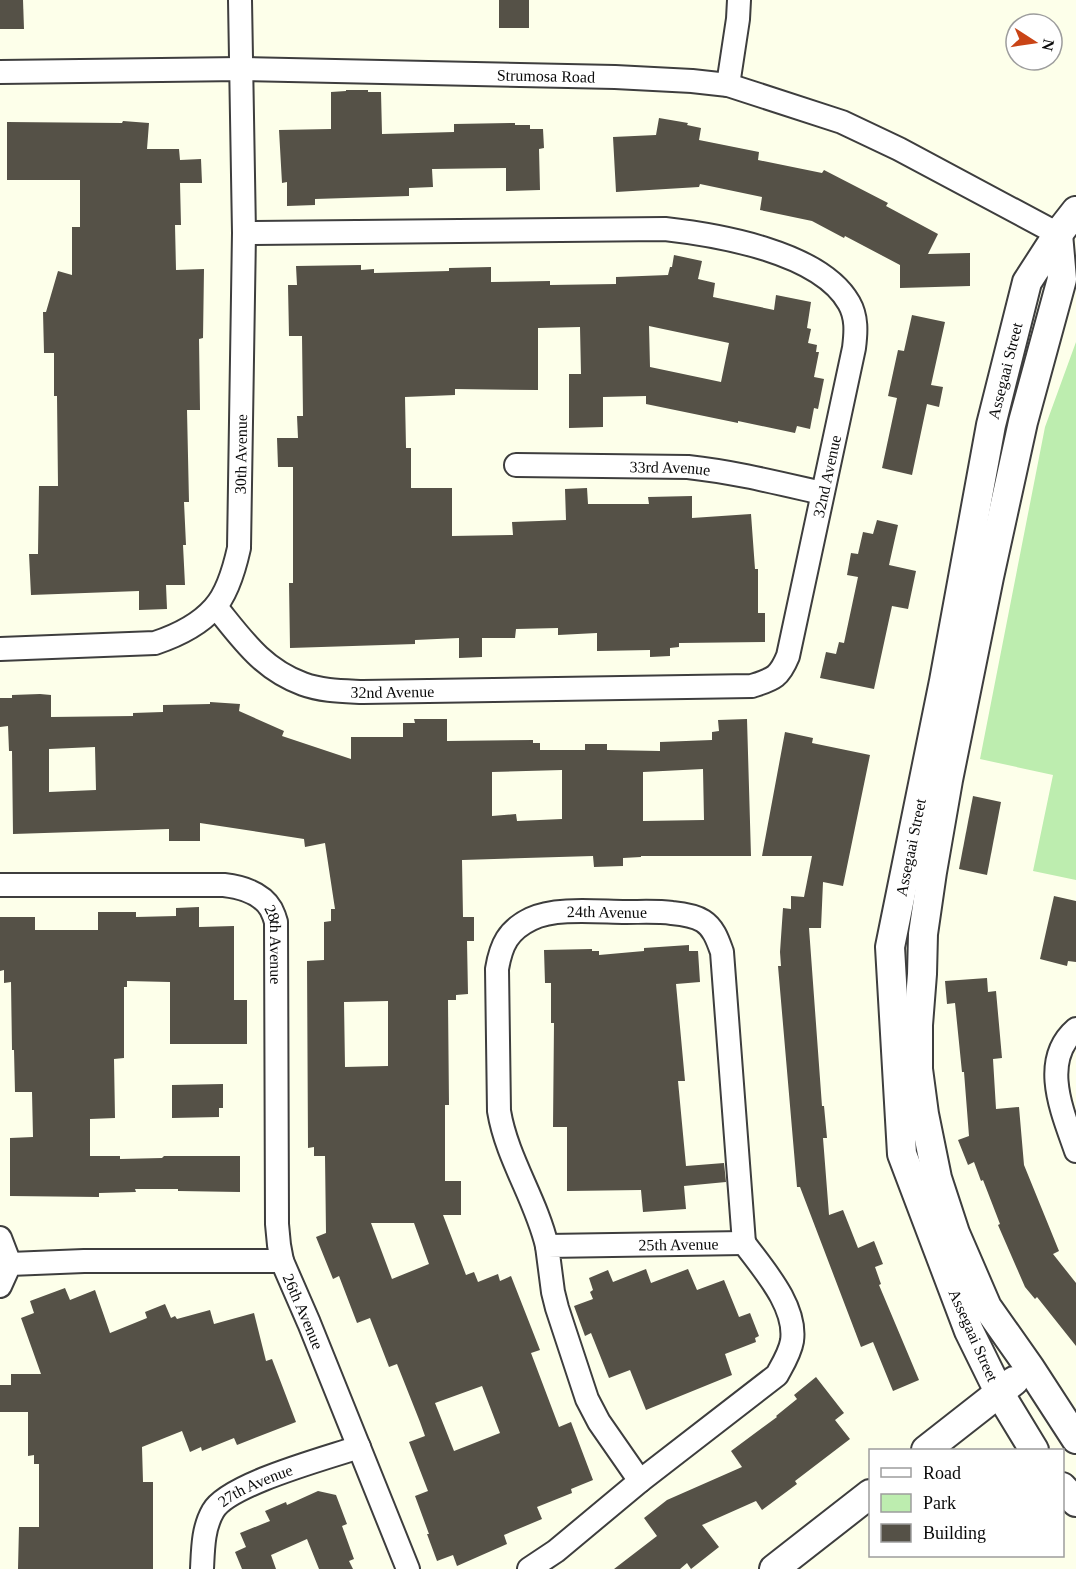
<svg xmlns="http://www.w3.org/2000/svg" width="1076" height="1569" font-family="Georgia,serif">
<style>
.green{fill:#bdedaf}
.building{fill:#555147;fill-rule:evenodd}
.lines{fill:none;stroke-linecap:round;stroke-linejoin:round}
.minor-casing{stroke:#3e3e3e;stroke-width:26}
.tertiary-casing{stroke:#3e3e3e;stroke-width:32}
.minor{stroke:#fff;stroke-width:22}
.tertiary{stroke:#fff;stroke-width:28}
.labels{text-anchor:middle;stroke-width:6;stroke-linejoin:round;paint-order:stroke}
.street-label{font-size:16px;fill:#0b0b0b;stroke:#fff}
</style>
<rect width="100%" height="100%" fill="#fdffea"/>
<polygon class="green" points="1076,342 1076,880 1033,871 1053,775 980,759 1045,427"/>
<g class="building">
<polygon points="0,0 23,0 24,29 0,29"/>
<rect x="499" y="0" width="30" height="28"/>
<polygon points="346,90 368,90 368,92 381,92 382,134 454,132 454,124 515,123 515,125 530,125 530,129 543,129 544,148 539,149 540,190 506,191 506,168 432,169 433,187 409,188 409,196 315,199 315,205 287,206 287,182 282,183 279,130 331,129 331,92 346,91"/>
<polygon points="659,118 688,123 687,125 701,128 699,140 759,152 758,160 822,173 824,170 888,203 886,206 938,234 928,254 970,253 970,286 900,288 900,265 845,236 844,238 812,221 760,210 762,197 700,184 699,187 616,192 613,137 656,135"/>
<polygon points="123,121 149,123 147,149 179,149 180,160 201,159 202,183 180,183 181,225 175,225 176,270 204,269 203,338 199,339 200,410 187,410 189,502 184,502 186,545 183,545 185,585 166,585 167,609 139,610 139,591 31,595 29,554 38,554 39,486 58,486 57,396 54,396 54,353 44,353 43,312 46,312 58,271 72,275 72,227 80,227 80,180 7,180 7,122 122,123"/>
<path d="M674,255L702,261L698,279L715,283L713,297L774,310L776,295L811,302L807,328L811,329L808,343L817,345L816,352H819L814,377L824,379L818,409L814,408L810,429L797,426L795,433L738,421V423L646,404V396L603,397V427L569,428V374H581L580,327L538,328V390L455,389V395L405,397L406,448H411V488H452V536L513,535L512,522L566,520L565,489L587,488L588,504H649L648,497L692,496V518L751,514L755,569H758V613H765V642L679,643V647L670,648V656L650,657V650L597,651V633L558,635V628L516,629L515,638H482V657L459,658V638L415,640V644L290,648L289,583H293V467H278L277,438H298L297,416H303L302,336H289L288,285H297L296,266L361,265V270L374,269V273L449,271V268L491,267V282L550,281V285L616,284V277L668,275L670,267H672ZM649,326L729,343L721,382L650,367Z"/>
<polygon points="912,315 945,322 931,385 943,387 939,407 927,404 912,475 882,468 897,398 888,396 898,350 904,351"/>
<polygon points="877,520 898,525 889,565 916,571 908,609 892,606 874,689 820,678 826,652 836,654 839,642 844,643 858,577 847,575 851,553 858,554 863,532 873,534"/>
<path d="M40,694L51,695V717L133,716V713L163,712V705L210,704V702L240,704L239,711L284,731L282,736L351,759V737H403V723H415L414,719H447V741L533,740V743H540V750H585V744H607V750L660,751V742L712,740V732L719,731L718,720L747,719L751,856H641V857L623,858V866L594,867L593,856L462,860L463,917H474V941H467L468,994L456,995V1000H448L449,1105H445V1181H461V1215H443L466,1275L474,1272L478,1282L498,1274L500,1281L511,1276L540,1350L531,1353L559,1427L571,1422L593,1480L571,1489L572,1493L537,1507L542,1519L504,1535L507,1544L457,1566L453,1555L437,1561L427,1534H429L415,1496L428,1491L409,1442L425,1436L420,1422L397,1364L389,1367L370,1318L357,1323L339,1276L333,1279L316,1237L326,1233L325,1156H314V1147L308,1148L307,961L324,960V922L331,921V909H335L325,843L305,847L304,839L200,823V841H169V829L13,834L12,751H9L8,726L0,727V698H12V695ZM95,747L96,790L49,792V749ZM703,769L704,820L643,821V772ZM562,770V819L517,821L516,814L492,816V772ZM388,1001V1066L345,1067L344,1002ZM371,1223H414L429,1264L392,1279ZM482,1386L500,1433L454,1451L435,1403Z"/>
<polygon points="785,732 813,738 812,743 870,755 843,886 823,882 821,928 809,928 822,1106 824,1106 827,1138 823,1138 829,1215 843,1210 858,1248 874,1241 883,1264 875,1267 881,1284 879,1285 919,1380 893,1391 873,1342 861,1347 800,1187 797,1187 778,966 781,966 780,952 783,908 791,909 791,896 804,897 812,856 762,856"/>
<polygon points="973,796 1001,802 987,875 959,869"/>
<polygon points="1054,896 1076,901 1076,962 1068,961 1067,966 1040,959"/>
<polygon points="199,907 199,927 234,926 234,1000 247,1000 247,1044 170,1044 170,982 127,981 127,987 124,987 124,1058 114,1059 115,1118 90,1119 90,1156 120,1156 120,1159 162,1158 164,1156 240,1156 240,1192 178,1191 178,1189 135,1189 136,1192 99,1193 99,1197 10,1196 10,1138 33,1137 32,1092 15,1092 14,1050 12,1050 11,982 4,983 4,970 0,971 0,917 35,917 35,930 98,930 98,912 136,912 136,917 176,916 176,908"/>
<polygon points="689,945 689,951 698,951 700,982 676,984 685,1081 678,1081 686,1166 724,1163 726,1182 684,1186 686,1209 643,1212 641,1190 567,1191 567,1127 553,1127 554,1023 551,1023 551,983 545,983 544,950 592,949 592,951 599,951 599,955 644,951 644,948"/>
<polygon points="987,978 988,992 996,991 1002,1058 993,1059 996,1109 1019,1107 1024,1165 1059,1251 1053,1254 1076,1283 1076,1346 1037,1297 1035,1299 1025,1287 998,1225 1000,1224 983,1180 981,1181 974,1162 968,1165 958,1140 969,1136 964,1072 962,1072 955,1003 947,1004 945,981"/>
<polygon points="223,1084 223,1108 219,1108 219,1117 172,1118 172,1085"/>
<polygon points="646,1269 651,1283 688,1269 697,1290 724,1280 739,1317 750,1313 759,1336 755,1338 756,1342 725,1354 732,1375 646,1410 630,1370 609,1378 591,1333 585,1336 574,1306 593,1299 590,1292 593,1290 589,1278 608,1270 613,1282"/>
<polygon points="65,1288 70,1300 95,1290 110,1333 147,1318 145,1312 165,1304 171,1318 175,1316 177,1319 210,1310 214,1324 254,1313 266,1361 272,1359 296,1422 237,1445 234,1438 202,1451 201,1447 190,1452 182,1431 142,1447 143,1482 153,1482 153,1569 18,1569 19,1527 39,1527 39,1464 34,1464 34,1455 28,1456 28,1412 0,1412 0,1385 11,1385 11,1374 41,1374 21,1318 34,1313 30,1301"/>
<polygon points="816,1377 844,1413 835,1420 850,1439 795,1481 797,1484 762,1510 756,1501 702,1525 719,1547 691,1569 687,1563 680,1569 614,1569 657,1536 644,1518 667,1500 742,1467 731,1451 777,1417 776,1416 797,1399 794,1395"/>
<polygon points="318,1491 336,1495 347,1524 342,1526 354,1559 349,1561 353,1569 319,1569 307,1539 271,1555 276,1569 242,1569 235,1552 246,1547 240,1533 270,1521 265,1511 286,1502 287,1505"/>
</g>
<g class="lines">
<defs>
<g id="minor">
<path id="s1" d="M0,72L241,69L615,77L692,81L728,85L842,122L899,149L1058,234"/>
<polyline points="728,85 738,19 739,0"/>
<path id="s2" d="M516,465L688,467C734,472 778,483 822,493"/>
<path id="s3" d="M216,607C242,639 262,669 303,684C322,691 343,691 363,692L752,686C773,679 779,678 788,656L854,348C856,332 857,317 849,303C820,252 718,235 665,229L244,233"/>
<path id="s4" d="M0,649L155,643C176,636 199,625 214,608C227,594 235,566 239,548L244,233L240,0"/>
<path id="s5" d="M0,885H224C241,887 261,892 271,909C273,913 275,918 276,922L277,1224L279,1245L282,1261"/>
<path d="M1076,1029C1039,1061 1063,1113 1076,1151"/>
<polyline points="0,1238 10,1264"/>
<path id="s6" d="M547,1246C536,1199 507,1159 499,1111L497,969C501,945 508,930 531,919C555,907 600,912 626,912C641,912 657,911 672,913C682,914 695,916 703,921C714,928 718,941 722,952L744,1243"/>
<path id="s7" d="M0,1286L10,1264L84,1261H282L309,1323L408,1569"/>
<path id="s8" d="M640,1481L599,1422L587,1399L557,1308L553,1292L547,1246L744,1243"/>
<path id="s9" d="M202,1569C203,1549 203,1528 213,1511C228,1484 327,1458 359,1447"/>
<path d="M529,1569L556,1551L640,1481L777,1375C783,1364 790,1353 792,1341C797,1306 763,1269 744,1243"/>
</g>
<g id="tertiary">
<polyline points="1058,234 1062,279 1023,422 989,577 948,780 932,872 923,934 922,974 918,1025 918,1069 924,1114 937,1178 955,1233 987,1307 1030,1368 1076,1439"/>
<polyline points="926,1450 1014,1381"/>
<path id="s10" d="M1034,1450L1000,1394L969,1331L902,1154L890,947L944,681L991,425L1027,282L1058,234L1076,211"/>
<polyline points="1062,1487 1076,1502"/>
<polyline points="774,1569 870,1494"/>
</g>
</defs>
<use href="#minor" class="minor-casing"/>
<use href="#tertiary" class="tertiary-casing"/>
<use href="#minor" class="minor"/>
<use href="#tertiary" class="tertiary"/>
</g>
<g class="labels">
<g class="street-label">
<text dy="6" stroke="none"><textPath href="#s1" startOffset="546">Strumosa Road</textPath></text>
<text dy="6" stroke="none"><textPath href="#s10" startOffset="1120">Assegaai Street</textPath></text>
<text dy="6" stroke="none"><textPath href="#s4" startOffset="384">30th Avenue</textPath></text>
<text dy="6" stroke="none"><textPath href="#s2" startOffset="154">33rd Avenue</textPath></text>
<text dy="6" stroke="none"><textPath href="#s3" startOffset="801">32nd Avenue</textPath></text>
<text dy="6" stroke="none"><textPath href="#s3" startOffset="208">32nd Avenue</textPath></text>
<text dy="6" stroke="none"><textPath href="#s10" startOffset="634">Assegaai Street</textPath></text>
<text dy="6" stroke="none"><textPath href="#s6" startOffset="426">24th Avenue</textPath></text>
<text dy="6" stroke="none"><textPath href="#s5" startOffset="315">28th Avenue</textPath></text>
<text dy="6" stroke="none"><textPath href="#s8" startOffset="388">25th Avenue</textPath></text>
<text dy="6" stroke="none"><textPath href="#s7" startOffset="351">26th Avenue</textPath></text>
<text transform="translate(974 1335) rotate(66)" y="6">Assegaai Street</text>
<text dy="6" stroke="none"><textPath href="#s9" startOffset="110">27th Avenue</textPath></text>
</g>
</g>
<rect x="869" y="1449" width="195" height="108" fill="#ffffff" stroke="#9d9d9d" stroke-width="1.5"/>
<rect x="881" y="1468" width="30" height="9" fill="#ffffff" stroke="#9d9d9d" stroke-width="1.5"/>
<text x="923" y="1479" font-size="18" fill="#0b0b0b">Road</text>
<rect x="881" y="1494" width="30" height="18" fill="#bdedaf" stroke="#9d9d9d" stroke-width="1.5"/>
<text x="923" y="1509" font-size="18" fill="#0b0b0b">Park</text>
<rect x="881" y="1524" width="30" height="18" fill="#555147" stroke="#9d9d9d" stroke-width="1.5"/>
<text x="923" y="1539" font-size="18" fill="#0b0b0b">Building</text>
<g transform="translate(1034 42) rotate(102)"><circle r="28" fill="#ffffff" stroke="#9d9d9d" stroke-width="1.5"/>
<path d="M0-4.5L10 22L0 15L-10 22Z" fill="#c94416"/>
<text y="-9" font-size="16" font-weight="bold" text-anchor="middle" fill="#0b0b0b">N</text>
</g>
</svg>
